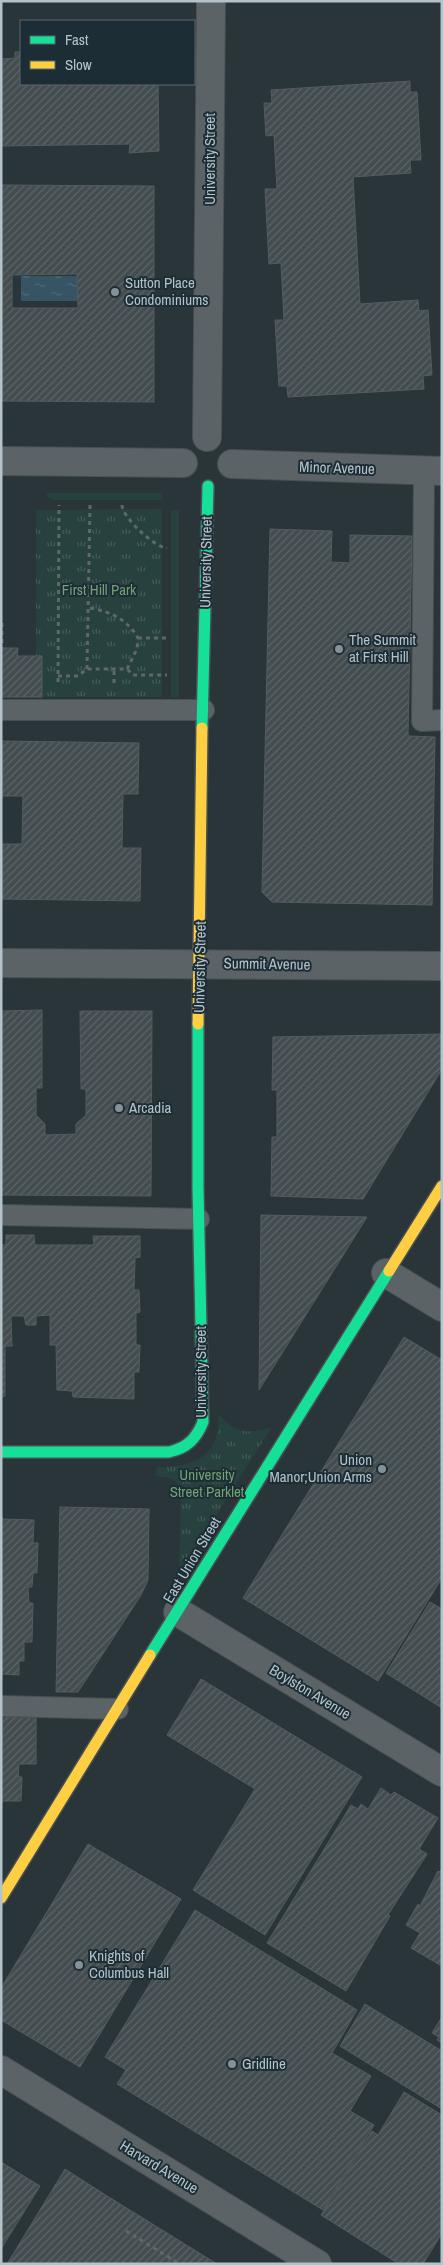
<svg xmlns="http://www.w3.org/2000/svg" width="443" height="2265" font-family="'Archivo Narrow',sans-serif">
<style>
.green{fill:#27413e}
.park{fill:url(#park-tufts)}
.water{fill:url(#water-ripples)}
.building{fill:url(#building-hatch);stroke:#525c61;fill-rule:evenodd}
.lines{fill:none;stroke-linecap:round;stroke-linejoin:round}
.lane-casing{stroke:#485054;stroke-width:22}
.street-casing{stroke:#485054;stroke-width:30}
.fast-casing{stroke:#485054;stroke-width:14}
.slow-casing{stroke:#485054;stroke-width:14}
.path{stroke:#5e676b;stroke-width:3;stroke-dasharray:4 4;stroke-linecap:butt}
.lane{stroke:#5b6367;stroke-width:20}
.street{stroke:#5b6367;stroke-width:28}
.fast{stroke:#16e098;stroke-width:11}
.slow{stroke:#ffcf43;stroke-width:11}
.poi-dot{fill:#849198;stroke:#1d2d35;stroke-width:2}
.labels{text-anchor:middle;stroke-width:4;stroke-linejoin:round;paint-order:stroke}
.street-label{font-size:15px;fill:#b4c2ca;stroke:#1d2d35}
.poi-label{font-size:15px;fill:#b4c2ca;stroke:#1d2d35;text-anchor:start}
.park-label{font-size:15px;fill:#72a172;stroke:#1d2d35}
</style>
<defs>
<pattern id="park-tufts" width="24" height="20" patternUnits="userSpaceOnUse" patternTransform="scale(1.25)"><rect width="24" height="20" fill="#27413e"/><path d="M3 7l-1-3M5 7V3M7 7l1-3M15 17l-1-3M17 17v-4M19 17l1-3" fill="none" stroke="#445b59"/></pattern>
<pattern id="water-ripples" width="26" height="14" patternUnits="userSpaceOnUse" patternTransform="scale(1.25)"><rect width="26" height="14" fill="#365464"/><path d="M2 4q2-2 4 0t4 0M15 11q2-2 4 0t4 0" fill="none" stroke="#516b79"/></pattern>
<pattern id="building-hatch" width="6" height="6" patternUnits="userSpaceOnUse" patternTransform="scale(1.25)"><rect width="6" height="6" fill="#434c4f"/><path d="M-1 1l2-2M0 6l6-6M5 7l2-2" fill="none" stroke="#5c6467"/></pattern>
</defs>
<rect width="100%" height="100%" fill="#2a353a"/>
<g class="green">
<polygon points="47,493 162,493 162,500 53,500 47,496"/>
<rect x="171" y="510" width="8" height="187"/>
</g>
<g class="park">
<polygon points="162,509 162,697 42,697 42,656 36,656 36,510"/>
<path d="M219,1415C238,1435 246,1433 271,1428L179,1575L181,1490C176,1477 169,1478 156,1476L157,1467C195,1467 219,1457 219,1415Z"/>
</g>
<rect class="water" x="21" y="276" width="59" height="25"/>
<g class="building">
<polygon points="15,52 21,52 21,84 158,84 159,151 129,153 130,144 1,146 1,59 15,58"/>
<polygon points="410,81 410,92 417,92 421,160 410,160 411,173 353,177 360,304 418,300 419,311 428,310 432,375 423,376 424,389 288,397 287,386 279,386 275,320 284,320 281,263 269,264 265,189 277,189 274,135 266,136 264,103 272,103 271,90"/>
<path d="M1,185L154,186V402L1,401ZM77,274L78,308H12V275Z"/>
<polygon points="270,529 332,531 331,562 350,563 350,535 412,536 408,736 435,737 432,905 272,902 262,892"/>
<polygon points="1,648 18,648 17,656 42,656 42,697 1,697"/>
<polygon points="1,741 139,743 138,794 123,794 122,848 141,848 140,901 1,899 1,844 22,844 23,796 1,796"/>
<polygon points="42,1010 42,1088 36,1088 36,1115 45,1124 45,1135 76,1134 76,1124 86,1115 86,1089 81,1089 80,1011 152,1011 151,1196 1,1195 1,1011"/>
<polygon points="441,1034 442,1069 363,1199 271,1196 272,1137 277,1137 277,1090 272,1090 273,1037"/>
<polygon points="261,1215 367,1217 259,1390"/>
<polygon points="6,1235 34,1235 35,1245 94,1245 93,1236 140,1236 140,1257 135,1258 134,1290 139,1290 140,1312 136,1313 136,1345 140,1345 139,1372 134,1372 134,1399 73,1397 72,1391 57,1390 56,1345 50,1345 50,1315 36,1316 36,1325 26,1325 24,1316 11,1316 12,1346 5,1346 5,1396 1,1397 1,1245 6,1245"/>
<polygon points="404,1337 442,1360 442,1578 378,1681 243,1598"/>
<polygon points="60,1507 149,1509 148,1580 141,1595 78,1692 56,1692"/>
<polygon points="1,1515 3,1519 34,1520 33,1543 38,1543 37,1573 33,1573 32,1587 28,1587 29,1603 33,1603 32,1642 24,1642 24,1661 19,1661 19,1675 1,1674"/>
<polygon points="430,1602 442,1609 442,1708 386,1673"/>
<polygon points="201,1679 362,1777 265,1935 193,1890 255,1789 167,1735"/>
<polygon points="1,1714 36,1715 36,1764 19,1764 18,1777 22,1777 21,1801 1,1801"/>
<polygon points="381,1788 391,1795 394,1792 438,1818 419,1849 427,1854 388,1915 390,1916 346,1991 267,1943 351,1805 358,1809 361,1804 368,1809"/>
<polygon points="88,1844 181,1899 80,2067 1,2020 1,1988"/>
<polygon points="442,1869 442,1962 440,1965 411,1948 420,1933 406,1925 418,1904 420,1906 438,1871 440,1872"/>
<polygon points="195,1910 357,2010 332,2053 371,2076 350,2111 374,2125 323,2210 117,2084 126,2070 105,2057"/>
<polygon points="365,2004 442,2051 442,2109 340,2046"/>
<polygon points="442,2017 442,2043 437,2040 439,2037 432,2033"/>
<polygon points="404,2092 442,2115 442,2233 423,2264 399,2264 321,2215 372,2131 378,2135"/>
<polygon points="1,2162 40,2186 1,2249"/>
<polygon points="65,2169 104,2194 217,2264 7,2264"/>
</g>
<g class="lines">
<defs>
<g id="lane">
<polyline points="424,471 422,721 442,720"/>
<polyline points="1,710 204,710"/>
<polyline points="1,1215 199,1219"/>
<polyline points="1,1706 118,1709"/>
</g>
<g id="street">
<polyline points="207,437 211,1"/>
<polyline points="1,461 183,463"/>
<polyline points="232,464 442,471"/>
<polyline points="1,963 442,966"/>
<polyline points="386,1273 442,1307"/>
<polyline points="178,1612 442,1772"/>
<polyline points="1,2070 317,2264"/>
</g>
<g id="fast">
<polyline points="202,728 208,486"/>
<path d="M1,1452H169C187,1448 196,1439 203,1422L198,1188V1024"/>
<polyline points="150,1655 389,1271"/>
</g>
<g id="slow">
<polyline points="198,1024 202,728"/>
<polyline points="389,1271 442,1186"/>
<polyline points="1,1898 150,1655"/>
</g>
</defs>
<use href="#lane" class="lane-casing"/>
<use href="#street" class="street-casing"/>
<use href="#fast" class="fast-casing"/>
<use href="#slow" class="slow-casing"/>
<g class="path">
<path d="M122,505C122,517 155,548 167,548"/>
<path d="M90,608C111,612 127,619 138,638L137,649L127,669"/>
<polyline points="2,623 2,648"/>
<polyline points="138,638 167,638"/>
<polyline points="87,669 90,505"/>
<polyline points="58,676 78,676 87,669 127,669 133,675 167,675"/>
<polyline points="58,682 59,505"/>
<polyline points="114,683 114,669"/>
<polyline points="126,2231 180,2264"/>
</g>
<use href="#lane" class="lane"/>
<use href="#street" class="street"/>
<use href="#fast" class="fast"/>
<use href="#slow" class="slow"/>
</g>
<g class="poi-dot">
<circle cx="115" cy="292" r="5"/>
<circle cx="339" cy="649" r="5"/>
<circle cx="119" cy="1108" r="5"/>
<circle cx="382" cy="1469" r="5"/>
<circle cx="79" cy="1965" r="5"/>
<circle cx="232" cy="2064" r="5"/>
</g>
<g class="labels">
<g class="street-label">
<text transform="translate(210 159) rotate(-90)" y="5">University Street</text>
<text transform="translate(337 468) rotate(2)" y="5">Minor Avenue</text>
<text transform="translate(206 562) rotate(-89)" y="5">University Street</text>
<text transform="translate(267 964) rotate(1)" y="5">Summit Avenue</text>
<text transform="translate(200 967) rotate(-89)" y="5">University Street</text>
<text transform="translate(201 1372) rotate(-90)" y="5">University Street</text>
<text transform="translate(192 1560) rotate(-59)" y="5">East Union Street</text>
<text transform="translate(310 1692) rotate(31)" y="5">Boylston Avenue</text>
<text transform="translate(159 2167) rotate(31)" y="5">Harvard Avenue</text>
</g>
<g class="poi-label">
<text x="125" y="288">Sutton Place<tspan x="125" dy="17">Condominiums</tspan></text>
<text x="349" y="645">The Summit<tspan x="349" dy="17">at First Hill</tspan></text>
<text x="129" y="1113">Arcadia</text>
<text x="372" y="1465" text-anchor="end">Union<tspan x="372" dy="17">Manor;Union Arms</tspan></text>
<text x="89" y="1961">Knights of<tspan x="89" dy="17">Columbus Hall</tspan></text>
<text x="242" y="2069">Gridline</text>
</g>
<g class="park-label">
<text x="99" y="595">First Hill Park</text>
<text x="207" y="1480">University<tspan x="207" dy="17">Street Parklet</tspan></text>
</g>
</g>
<rect width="443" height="2265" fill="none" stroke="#b4c2ca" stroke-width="5"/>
<rect x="20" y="20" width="175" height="65" fill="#1d2d35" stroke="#596971"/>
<rect x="30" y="36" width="25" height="8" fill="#16e098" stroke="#596971"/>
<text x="65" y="45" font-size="15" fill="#b4c2ca">Fast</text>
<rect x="30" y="61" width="25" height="8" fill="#ffcf43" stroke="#596971"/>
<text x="65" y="70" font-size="15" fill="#b4c2ca">Slow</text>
</svg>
